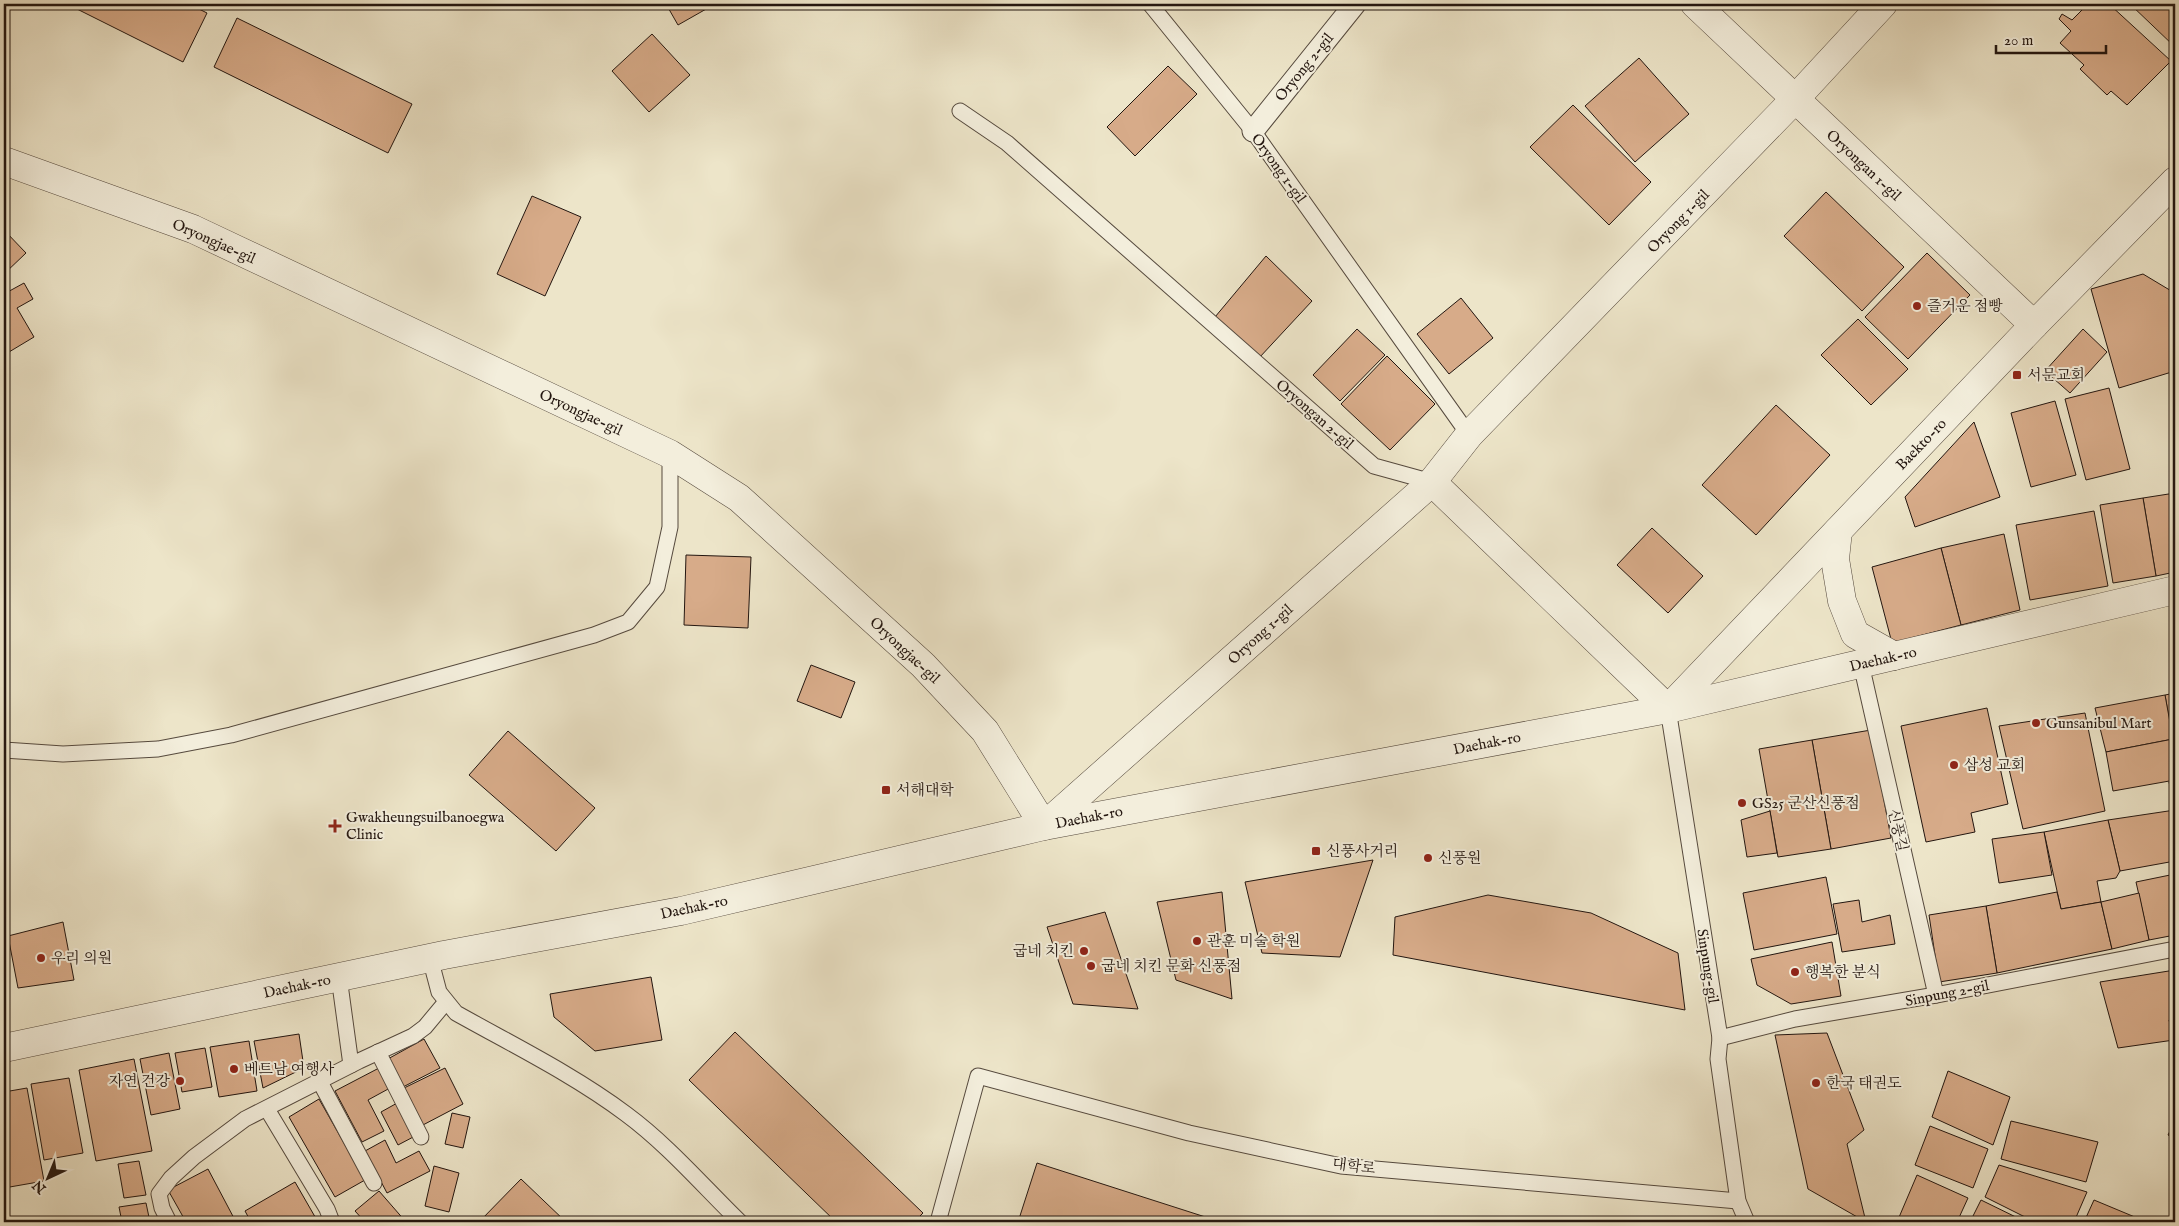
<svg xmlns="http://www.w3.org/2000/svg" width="2179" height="1226" font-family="'IM FELL English','Noto Serif KR',serif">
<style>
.building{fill:#d7ab89;stroke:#231610}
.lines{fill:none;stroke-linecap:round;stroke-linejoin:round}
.service-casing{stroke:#564a3e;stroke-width:17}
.pedestrian-casing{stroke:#564a3e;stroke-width:23}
.minor-casing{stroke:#564a3e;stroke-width:29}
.tertiary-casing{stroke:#564a3e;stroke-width:29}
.service{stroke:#f3eedc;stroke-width:15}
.pedestrian{stroke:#f3eedc;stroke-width:21}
.minor{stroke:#f3eedc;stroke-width:28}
.tertiary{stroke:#f3eedc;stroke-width:28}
.poi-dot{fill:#8f2418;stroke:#f3eedc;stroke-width:2}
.labels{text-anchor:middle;stroke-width:4;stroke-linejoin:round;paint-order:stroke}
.street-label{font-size:15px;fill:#231610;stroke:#f3eedc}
.poi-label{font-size:15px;fill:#231610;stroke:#f3eedc;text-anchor:start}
</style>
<rect width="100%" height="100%" fill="#ede5c9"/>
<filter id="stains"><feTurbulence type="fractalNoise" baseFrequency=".004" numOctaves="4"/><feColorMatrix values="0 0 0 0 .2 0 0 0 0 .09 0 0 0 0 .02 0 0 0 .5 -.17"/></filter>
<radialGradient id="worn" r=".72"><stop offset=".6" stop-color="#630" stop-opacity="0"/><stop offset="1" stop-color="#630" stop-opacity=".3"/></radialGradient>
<g class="building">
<polygon points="67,4 189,4 207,13 183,62"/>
<polygon points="666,4 715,4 678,25"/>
<polygon points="2088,4 2109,4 2171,61 2127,105 2111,91 2107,95 2080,69 2084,65 2060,43 2071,31 2059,19 2062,14 2072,20"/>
<polygon points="2130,4 2175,4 2175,47"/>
<polygon points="237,18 412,104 388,153 214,67"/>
<polygon points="652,34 690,75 649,112 612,71"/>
<polygon points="1639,58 1689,114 1635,162 1585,106"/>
<polygon points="1168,66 1197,94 1135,156 1107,127"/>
<polygon points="1573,105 1651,182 1609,225 1530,147"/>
<polygon points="1826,192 1904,267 1862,311 1784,236"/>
<polygon points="532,196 581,217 545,296 497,274"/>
<polygon points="4,230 26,253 4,274"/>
<polygon points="1927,253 1970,295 1908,359 1865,317"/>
<polygon points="1266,256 1312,301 1259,358 1215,317"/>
<polygon points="2143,274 2173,292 2175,371 2119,388 2091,289"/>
<polygon points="24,283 33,299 17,308 34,337 4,355 4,294"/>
<polygon points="1461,298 1493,338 1449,374 1417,334"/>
<polygon points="1858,319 1908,369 1871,405 1821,355"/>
<polygon points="1357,329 1385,355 1340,401 1313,375"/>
<polygon points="2083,329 2107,352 2070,393 2045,371"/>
<polygon points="1387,356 1435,404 1390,450 1341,404"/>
<polygon points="2109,388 2130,469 2086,480 2065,399"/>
<polygon points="2055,401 2076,475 2031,487 2011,413"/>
<polygon points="1776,405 1830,455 1756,535 1702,485"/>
<polygon points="1974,422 2000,497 1915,527 1905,497"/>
<polygon points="2175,493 2175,572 2156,576 2143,498"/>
<polygon points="2143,498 2156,576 2113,583 2100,505"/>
<polygon points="2094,511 2108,586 2030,600 2016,525"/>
<polygon points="1652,528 1703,576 1668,613 1617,565"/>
<polygon points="2004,534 2020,610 1961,625 1941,548"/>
<polygon points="1941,548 1961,625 1892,643 1872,567"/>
<polygon points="686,555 751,557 748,628 684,625"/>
<polygon points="811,665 855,682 841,718 797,701"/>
<polygon points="2175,693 2175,753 2165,695"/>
<polygon points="2165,695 2173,739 2106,752 2095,708"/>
<polygon points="1987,708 2008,804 1971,813 1975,832 1926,842 1901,726"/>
<polygon points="2085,713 2105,811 2023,829 1999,726"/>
<polygon points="1871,730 1891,838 1831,849 1812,740"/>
<polygon points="508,731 595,808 556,851 469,775"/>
<polygon points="2173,739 2175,780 2113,791 2106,752"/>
<polygon points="1812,740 1831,849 1778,857 1759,749"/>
<polygon points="2175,780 2175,811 2169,782"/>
<polygon points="2175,810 2175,861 2120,871 2108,820"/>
<polygon points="1770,811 1777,853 1747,857 1741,820"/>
<polygon points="2108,820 2120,871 2116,878 2097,881 2101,902 2061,909 2044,832"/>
<polygon points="2044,832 2052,875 1999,883 1992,839"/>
<polygon points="1373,860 1340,957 1262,953 1245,882"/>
<polygon points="2175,874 2175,935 2149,940 2136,882"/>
<polygon points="1826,877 1837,934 1754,950 1743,893"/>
<polygon points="1222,892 1232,999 1176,980 1157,902"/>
<polygon points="2057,892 2061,909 2101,902 2112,949 1997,973 1986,906"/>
<polygon points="2139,893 2149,940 2112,949 2101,902"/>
<polygon points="1488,895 1591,913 1678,953 1685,1010 1393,955 1395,917"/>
<polygon points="1859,900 1862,922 1890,915 1895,944 1842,952 1833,904"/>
<polygon points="1986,906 1997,973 1939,982 1929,915"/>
<polygon points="1105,912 1138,1009 1073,1004 1047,927"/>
<polygon points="63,922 74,980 18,988 8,936"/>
<polygon points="8,936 7,971 4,971 4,937"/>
<polygon points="1832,942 1841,996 1791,1004 1757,985 1751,959"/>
<polygon points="2175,970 2175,1020 2169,1020 2174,1040 2118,1048 2100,982"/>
<polygon points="651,977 662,1040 595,1051 554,1017 550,994"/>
<polygon points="735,1032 923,1213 914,1222 836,1222 689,1080"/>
<polygon points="1827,1033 1864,1130 1847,1144 1866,1222 1808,1189 1775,1035"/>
<polygon points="299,1034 304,1068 263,1088 254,1041"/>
<polygon points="424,1039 440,1068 401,1088 386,1060"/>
<polygon points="249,1041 257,1091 219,1097 210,1047"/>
<polygon points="205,1048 212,1087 182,1092 175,1053"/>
<polygon points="169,1053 180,1109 151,1115 140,1059"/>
<polygon points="134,1059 152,1151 96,1161 79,1070"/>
<polygon points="379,1068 390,1088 368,1100 384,1131 362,1142 335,1091"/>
<polygon points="445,1068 463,1104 421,1126 402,1089"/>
<polygon points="1948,1071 2010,1097 1993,1145 1932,1117"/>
<polygon points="69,1078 83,1153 44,1160 31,1084"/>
<polygon points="27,1088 44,1181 4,1188 4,1092"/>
<polygon points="319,1099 365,1180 335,1197 289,1117"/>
<polygon points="399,1102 417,1135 398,1145 381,1112"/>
<polygon points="452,1113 470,1117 463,1148 445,1144"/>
<polygon points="2011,1121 2098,1142 2086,1182 2001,1159"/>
<polygon points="2175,1121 2175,1139 2168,1135"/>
<polygon points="1930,1126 1988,1149 1973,1188 1915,1165"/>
<polygon points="385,1140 396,1163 419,1151 430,1171 387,1193 365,1151"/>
<polygon points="139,1161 146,1195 124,1198 118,1164"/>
<polygon points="1037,1163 1221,1222 1018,1222"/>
<polygon points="1999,1165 2087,1192 2074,1222 2035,1222 1985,1197"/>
<polygon points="434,1166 459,1173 449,1212 425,1206"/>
<polygon points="208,1169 236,1222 186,1222 168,1190"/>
<polygon points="1917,1175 1968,1198 1957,1222 1897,1222"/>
<polygon points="521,1179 566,1222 479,1222"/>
<polygon points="295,1182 318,1222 251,1222 245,1211"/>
<polygon points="379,1191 406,1222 365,1222 355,1211"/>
<polygon points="1981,1200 2026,1222 1970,1222"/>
<polygon points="2094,1200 2142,1220 2141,1222 2084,1222"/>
<polygon points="146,1203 150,1222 122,1222 119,1207"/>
</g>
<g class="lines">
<defs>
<g id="service">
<polyline points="1150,4 1253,131 1469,435"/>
<polyline points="960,111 1007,143 1374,466 1432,482"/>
<polyline points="1861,664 1936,995"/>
<polyline points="1668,709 1720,1038 1718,1059 1738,1201 1747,1222"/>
<polyline points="4,750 63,754 158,749 231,735 594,635 628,622 657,587 670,527 670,454"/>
<path d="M430,958L439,992L456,1013C513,1045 574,1075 626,1114C668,1145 703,1186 740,1222"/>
<polyline points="339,977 351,1065"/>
<polyline points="1720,1038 1795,1019 1936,995 2175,949"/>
<polyline points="378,1052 421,1137"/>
<polyline points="320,1082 374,1183"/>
<polyline points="267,1109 327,1209 332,1222"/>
<polyline points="169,1222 162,1208 159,1194 171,1178 194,1157 245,1119 359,1061 413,1036 425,1027 445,1003"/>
<polyline points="938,1222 978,1076 1189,1133 1341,1166 1738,1201"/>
</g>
<polyline id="pedestrian" points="1253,131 1355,4"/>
<g id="minor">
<polyline points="1695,4 2034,325"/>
<polyline points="4,161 193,229 670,454 739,498 923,665 985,731 1044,826 1432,482 1469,435 1795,99 1883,4"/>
<polyline points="1432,482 1668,709"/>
</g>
<g id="tertiary">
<polyline points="1838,531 1835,559 1842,601 1855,634 1894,656"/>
<polyline points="1668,709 2034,325 2175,181"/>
<polyline points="4,1048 444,955 681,911 1044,826 1668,709 2175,590"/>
</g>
</defs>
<use href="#service" class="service-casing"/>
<use href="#pedestrian" class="pedestrian-casing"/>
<use href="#minor" class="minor-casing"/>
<use href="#tertiary" class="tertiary-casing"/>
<use href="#service" class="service"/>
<use href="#pedestrian" class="pedestrian"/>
<use href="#minor" class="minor"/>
<use href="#tertiary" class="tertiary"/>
</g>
<g class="poi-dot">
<circle cx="1917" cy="306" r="5"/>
<rect x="2012" y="370" width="10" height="10" rx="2.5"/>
<circle cx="2036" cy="723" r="5"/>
<circle cx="1954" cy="765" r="5"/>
<rect x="881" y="785" width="10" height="10" rx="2.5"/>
<circle cx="1742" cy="803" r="5"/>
<path d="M332.5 818.5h5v5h5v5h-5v5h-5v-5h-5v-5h5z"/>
<rect x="1311" y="846" width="10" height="10" rx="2.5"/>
<circle cx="1428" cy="858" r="5"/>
<circle cx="1197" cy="941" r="5"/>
<circle cx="1084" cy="951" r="5"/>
<circle cx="41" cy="958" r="5"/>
<circle cx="1091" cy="966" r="5"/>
<circle cx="1795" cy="972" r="5"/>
<circle cx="234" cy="1069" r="5"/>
<circle cx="180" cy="1081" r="5"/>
<circle cx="1816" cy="1083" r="5"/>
</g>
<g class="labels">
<g class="street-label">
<text transform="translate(1304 67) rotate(-51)" y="5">Oryong 2-gil</text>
<text transform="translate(1864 165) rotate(43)" y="5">Oryongan 1-gil</text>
<text transform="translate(1279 168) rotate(54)" y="5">Oryong 1-gil</text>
<text transform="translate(1678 221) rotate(-46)" y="5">Oryong 1-gil</text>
<text transform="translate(214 241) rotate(24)" y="5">Oryongjae-gil</text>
<text transform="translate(581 412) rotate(25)" y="5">Oryongjae-gil</text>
<text transform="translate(1315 414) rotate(41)" y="5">Oryongan 2-gil</text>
<text transform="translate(1921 444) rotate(-46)" y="5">Baekto-ro</text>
<text transform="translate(1260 634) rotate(-42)" y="5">Oryong 1-gil</text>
<text transform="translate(905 650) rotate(43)" y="5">Oryongjae-gil</text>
<text transform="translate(1883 659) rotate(-13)" y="5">Daehak-ro</text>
<text transform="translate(1487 743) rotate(-11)" y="5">Daehak-ro</text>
<text transform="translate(1089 817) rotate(-11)" y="5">Daehak-ro</text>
<text transform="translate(1898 830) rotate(77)" y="5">신풍길</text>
<text transform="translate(694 907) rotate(-12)" y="5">Daehak-ro</text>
<text transform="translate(1708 966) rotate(81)" y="5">Sinpung-gil</text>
<text transform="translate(297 986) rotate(-12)" y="5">Daehak-ro</text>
<text transform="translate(1947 993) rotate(-11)" y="5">Sinpung 2-gil</text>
<text transform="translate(1354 1166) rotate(7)" y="5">대학로</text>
</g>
<g class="poi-label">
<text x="1927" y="311">즐거운 점빵</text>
<text x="2027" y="380">서문교회</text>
<text x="2046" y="728">Gunsanibul Mart</text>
<text x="1964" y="770">삼성 교회</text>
<text x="896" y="795">서해대학</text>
<text x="1752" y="808">GS25 군산신풍점</text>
<text x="346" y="822">Gwakheungsuilbanoegwa<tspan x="346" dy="17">Clinic</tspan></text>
<text x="1326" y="856">신풍사거리</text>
<text x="1438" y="863">신풍원</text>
<text x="1207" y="946">관훈 미술 학원</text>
<text x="1074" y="956" text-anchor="end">굽네 치킨</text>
<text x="51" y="963">우리 의원</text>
<text x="1101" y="971">굽네 치킨 문화 신풍점</text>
<text x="1805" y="977">행복한 분식</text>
<text x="244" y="1074">베트남 여행사</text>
<text x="170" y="1086" text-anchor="end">자연 건강</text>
<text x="1826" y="1088">한국 태권도</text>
</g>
</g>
<rect width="2179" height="1226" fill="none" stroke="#ede5c9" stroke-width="20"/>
<rect x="5" y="5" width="2169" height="1216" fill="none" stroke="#231610" stroke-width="2.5"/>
<rect x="10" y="10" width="2159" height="1206" fill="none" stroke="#231610"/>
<g transform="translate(48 1178) rotate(224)" stroke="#f3eedc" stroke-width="4" paint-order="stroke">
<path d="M0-4L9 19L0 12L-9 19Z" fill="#231610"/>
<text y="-8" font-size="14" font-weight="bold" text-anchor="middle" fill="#231610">N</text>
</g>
<path d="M1996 45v8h110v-8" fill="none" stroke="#231610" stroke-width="2.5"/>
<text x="2004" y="45" font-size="15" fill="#231610" stroke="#f3eedc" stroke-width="4" paint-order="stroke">20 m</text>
<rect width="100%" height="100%" filter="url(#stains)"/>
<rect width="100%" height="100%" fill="url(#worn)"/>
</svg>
